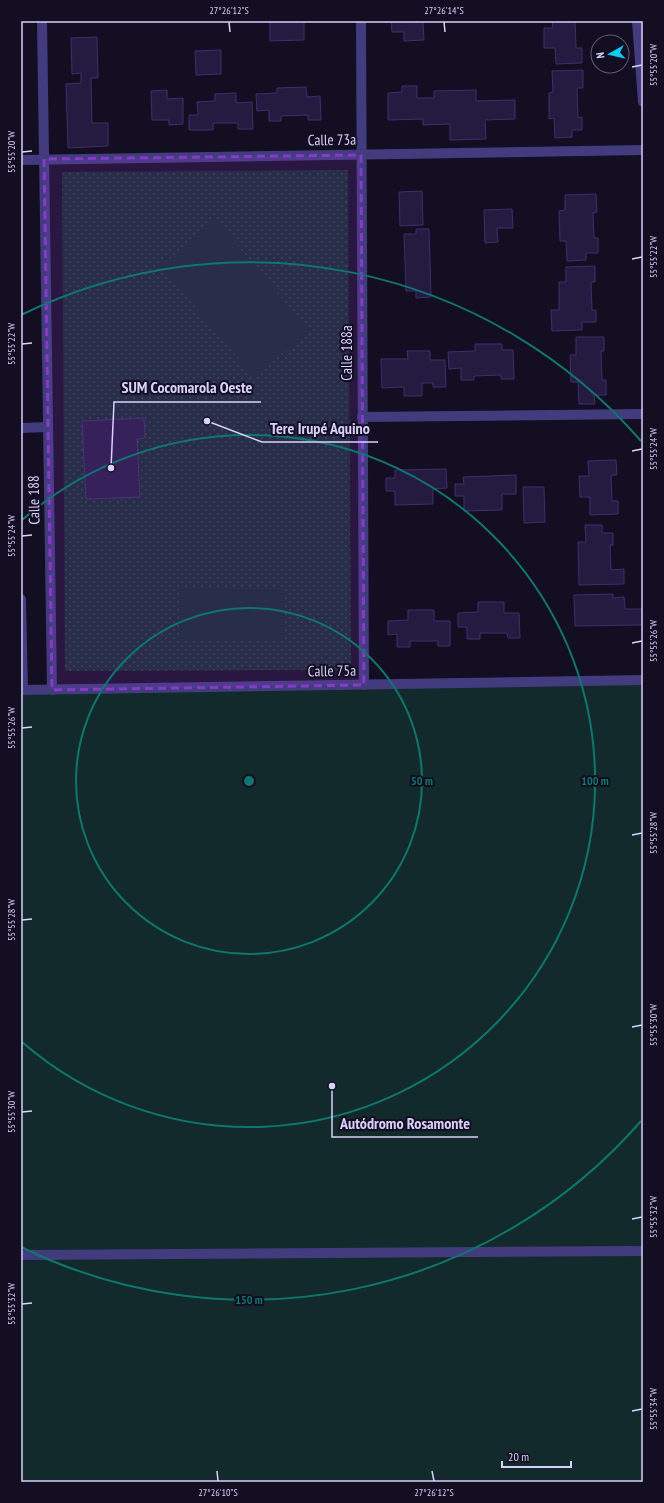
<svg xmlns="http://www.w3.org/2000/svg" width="664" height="1503" font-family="'PT Sans Narrow',sans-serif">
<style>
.grass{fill:url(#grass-dots)}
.garden{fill:#122a2b}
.building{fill:#251b41;stroke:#3e2e6c}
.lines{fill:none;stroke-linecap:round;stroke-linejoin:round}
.service{stroke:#423b7e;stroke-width:10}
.minor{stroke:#423b7e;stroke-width:10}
.marked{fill:#843cc5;fill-opacity:0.2;stroke:#843cc5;stroke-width:3;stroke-dasharray:8 5;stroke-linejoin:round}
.ticks{fill:none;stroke:#d8d1fd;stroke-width:1.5}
.ring{fill:none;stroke:#0f766e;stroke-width:2}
.labels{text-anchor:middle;stroke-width:4;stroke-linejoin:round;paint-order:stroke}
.street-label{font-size:15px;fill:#d8d1fd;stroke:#130e21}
.centre{fill:#0f766e;stroke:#130e21;stroke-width:2}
.ring-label{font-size:12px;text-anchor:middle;font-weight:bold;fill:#0f766e;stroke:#130e21;stroke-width:4;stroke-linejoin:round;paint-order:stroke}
.leader{fill:none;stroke:#d8d1fd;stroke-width:1.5}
.callout-dot{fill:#d8d1fd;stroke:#130e21;stroke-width:1.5}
.callout-label{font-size:16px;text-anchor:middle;font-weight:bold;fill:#d8d1fd;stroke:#130e21;stroke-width:4;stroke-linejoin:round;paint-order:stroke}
.neatline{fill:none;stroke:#d8d1fd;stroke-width:1.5}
.ticks-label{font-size:10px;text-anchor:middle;fill:#d8d1fd}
</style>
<defs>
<pattern id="grass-dots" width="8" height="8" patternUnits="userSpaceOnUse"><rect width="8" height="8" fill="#122a2b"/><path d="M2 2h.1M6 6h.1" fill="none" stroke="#34484b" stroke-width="1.8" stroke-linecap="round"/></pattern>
</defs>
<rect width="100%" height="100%" fill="#130e21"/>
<polygon class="grass" points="348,170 351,670 65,671 62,172"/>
<g class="garden">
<polygon points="216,220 309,331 254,377 161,266"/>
<polygon points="283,587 285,639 181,641 180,589"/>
<polygon points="643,680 643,1482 21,1482 21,690"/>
</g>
<g class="building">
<polygon points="270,21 304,21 304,40 270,41"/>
<polygon points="391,21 423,21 424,40 404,41 404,32 392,32"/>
<polygon points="552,21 575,21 576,48 582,48 582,63 556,64 555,48 544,48 544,28 553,28"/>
<polygon points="97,37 98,78 91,78 92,123 108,123 108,146 68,148 66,84 81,83 81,73 72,74 71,38"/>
<polygon points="221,50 221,74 196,75 195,51"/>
<polygon points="583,70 583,88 577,88 578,118 582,117 582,130 572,130 572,137 555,138 554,118 549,119 549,93 553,92 552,71"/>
<polygon points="402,86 417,86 417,98 434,98 434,91 476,90 476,101 515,100 515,119 485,120 486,139 450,140 450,124 423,125 423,119 388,120 388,93 402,92"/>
<polygon points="306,87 307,97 320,96 321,120 308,120 308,115 281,116 281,121 269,121 269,110 257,111 256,94 277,93 277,88"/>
<polygon points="167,90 167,99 183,98 183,124 169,125 169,120 152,120 151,91"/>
<polygon points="236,93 236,103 252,102 253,129 238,129 238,123 213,123 213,130 189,130 189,115 198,115 197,102 215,101 215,94"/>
<polygon points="422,191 423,225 400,226 399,192"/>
<polygon points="596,194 597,212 593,213 594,238 598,238 598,253 586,253 586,260 567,261 566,241 560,241 559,211 565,210 565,195"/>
<polygon points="512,209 513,228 497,228 498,242 485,243 484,210"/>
<polygon points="416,229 429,229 431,297 416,298 416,291 406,291 404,234 416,234"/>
<polygon points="595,266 595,282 591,282 592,310 596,310 596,322 582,322 582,330 552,331 551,310 559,310 559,282 566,282 566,267"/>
<polygon points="576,337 604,337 604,351 601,351 602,380 606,380 606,395 594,395 595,404 579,404 578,382 571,382 570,355 576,355"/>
<polygon points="475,344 502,344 502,350 513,350 514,379 501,379 501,375 474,376 474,380 461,380 461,368 449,369 448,352 475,351"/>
<polygon points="407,351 430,351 430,360 445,360 446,387 433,387 433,383 422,383 422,396 404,396 404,387 382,388 381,359 408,359"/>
<polygon points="144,418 145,438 137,439 140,497 86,499 82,421"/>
<polygon points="616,460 617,475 611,475 612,501 618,501 618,514 590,515 590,497 580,497 579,476 589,476 588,461"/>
<polygon points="446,469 447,488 433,489 433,504 395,505 395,491 386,491 386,478 395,478 395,470"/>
<polygon points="516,475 516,494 502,494 502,510 464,511 464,496 455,496 455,484 464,484 463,477"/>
<polygon points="523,487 544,487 545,522 524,523"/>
<polygon points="585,525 602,525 602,533 613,533 613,545 610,545 611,570 624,569 624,584 579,585 578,542 586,542"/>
<polygon points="613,594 613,598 624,597 625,609 642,609 642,625 575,626 574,595"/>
<polygon points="478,602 504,602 504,613 519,613 520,638 508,638 507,633 480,633 480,639 467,639 467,627 458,627 458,613 478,612"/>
<polygon points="408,610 434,610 434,621 450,621 450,646 438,646 438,641 410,641 410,647 397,647 397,634 388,635 388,621 408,620"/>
</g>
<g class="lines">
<polyline class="service" points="21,1255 643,1251"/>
<g class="minor">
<polyline points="42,21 52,690"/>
<polyline points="361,21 364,685"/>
<polyline points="637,21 643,102"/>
<polyline points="21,160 643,150"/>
<polyline points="362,417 643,414"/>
<polyline points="21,428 48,427"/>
<polyline points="21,599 23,690"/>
<polyline points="21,690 643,680"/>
</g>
</g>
<path class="marked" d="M361,155L364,685L52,690L44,159Z"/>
<path class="ticks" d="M229,22L230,32M444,22L445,32M632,67L642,65M22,152L32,151M632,259L642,257M22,344L32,343M632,451L642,449M22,536L32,535M632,643L642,641M22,728L32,727M632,835L642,833M22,920L32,919M632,1027L642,1025M22,1112L32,1111M632,1219L642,1217M22,1304L32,1303M632,1411L642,1409M217,1471L218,1481M432,1471L434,1481"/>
<g class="ring">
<circle cx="249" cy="781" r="173"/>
<path d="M22 520A346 346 0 1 1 22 1042"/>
<path d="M641 1121A519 519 0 0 1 21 1247M21 315A519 519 0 0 1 641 441"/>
</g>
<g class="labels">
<g class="street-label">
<text transform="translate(332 140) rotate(-1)" y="5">Calle 73a</text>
<text transform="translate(347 353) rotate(-90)" y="5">Calle 188a</text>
<text transform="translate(34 500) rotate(-91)" y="5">Calle 188</text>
<text transform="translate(332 671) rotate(-1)" y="5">Calle 75a</text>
</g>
</g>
<circle cx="249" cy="781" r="6" class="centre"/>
<g class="ring-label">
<text x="422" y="785">50 m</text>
<text x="595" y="785">100 m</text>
<text x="249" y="1304">150 m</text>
</g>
<path class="leader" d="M111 468L114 402H261M207 421L262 442H378M332 1086L332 1137H478"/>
<g class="callout-dot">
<circle cx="111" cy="468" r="4"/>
<circle cx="207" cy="421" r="4"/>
<circle cx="332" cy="1086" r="4"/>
</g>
<g class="callout-label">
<text x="187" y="393">SUM Cocomarola Oeste</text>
<text x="320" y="434">Tere Irupé Aquino</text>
<text x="405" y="1129">Autódromo Rosamonte</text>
</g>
<rect width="664" height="1503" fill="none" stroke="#130e21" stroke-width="44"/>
<g transform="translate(610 54) rotate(262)"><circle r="19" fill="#130e21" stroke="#625c79"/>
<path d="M0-3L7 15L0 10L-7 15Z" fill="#0bcbef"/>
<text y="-6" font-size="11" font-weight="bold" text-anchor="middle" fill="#d8d1fd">N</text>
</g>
<path d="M502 1461v6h69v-6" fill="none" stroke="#d8d1fd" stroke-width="2"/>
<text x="508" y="1461" font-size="12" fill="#d8d1fd" stroke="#130e21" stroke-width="3" paint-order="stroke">20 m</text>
<rect x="22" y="22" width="620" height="1459" class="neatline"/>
<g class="ticks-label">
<text x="229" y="14">27°26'12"S</text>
<text x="444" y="14">27°26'14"S</text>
<text transform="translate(653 65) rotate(-90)" y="4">55°55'20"W</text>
<text transform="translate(11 152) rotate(-90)" y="4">55°55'20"W</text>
<text transform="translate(653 257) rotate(-90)" y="4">55°55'22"W</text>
<text transform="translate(11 344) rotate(-90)" y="4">55°55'22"W</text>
<text transform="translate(653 449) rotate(-90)" y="4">55°55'24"W</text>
<text transform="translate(11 536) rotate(-90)" y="4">55°55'24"W</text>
<text transform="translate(653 641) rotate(-90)" y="4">55°55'26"W</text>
<text transform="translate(11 728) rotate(-90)" y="4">55°55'26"W</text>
<text transform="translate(653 833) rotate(-90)" y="4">55°55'28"W</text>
<text transform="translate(11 920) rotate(-90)" y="4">55°55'28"W</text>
<text transform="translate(653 1025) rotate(-90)" y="4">55°55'30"W</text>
<text transform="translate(11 1112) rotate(-90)" y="4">55°55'30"W</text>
<text transform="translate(653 1217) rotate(-90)" y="4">55°55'32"W</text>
<text transform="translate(11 1304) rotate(-90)" y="4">55°55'32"W</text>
<text transform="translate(653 1409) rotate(-90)" y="4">55°55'34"W</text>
<text x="218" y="1496">27°26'10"S</text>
<text x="434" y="1496">27°26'12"S</text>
</g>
</svg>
